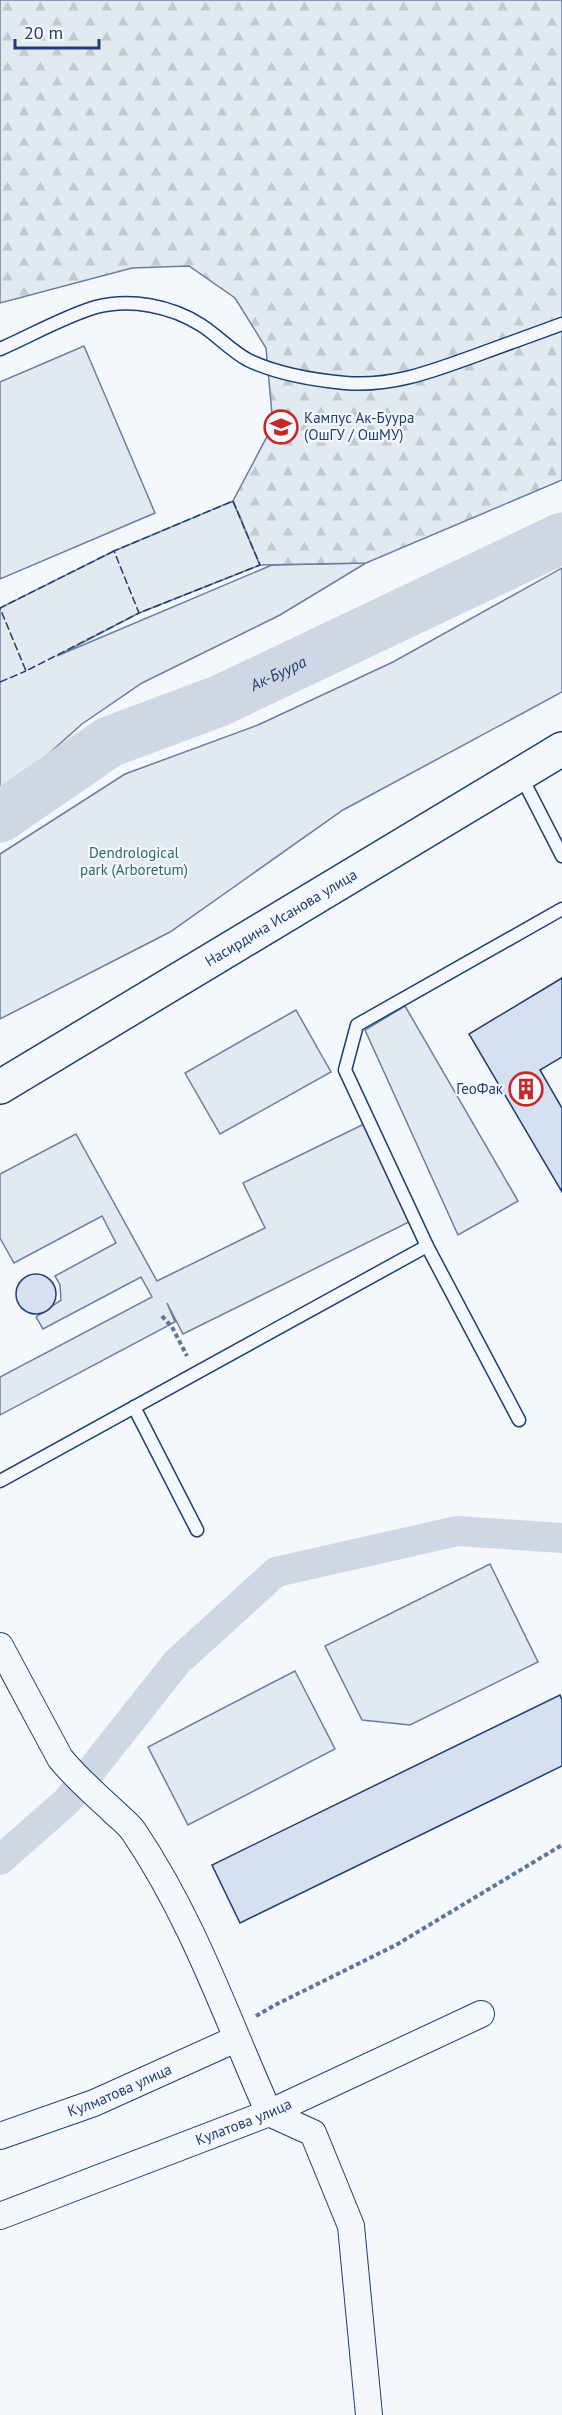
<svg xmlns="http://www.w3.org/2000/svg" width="562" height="2415" font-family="'PT Sans',sans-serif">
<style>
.green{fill:#e3e9f0;stroke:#687fa3;stroke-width:1.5}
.forest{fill:url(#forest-firs);stroke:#687fa3;stroke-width:1.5}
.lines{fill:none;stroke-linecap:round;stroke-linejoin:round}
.canal{stroke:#cfd7e4;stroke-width:30}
.river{stroke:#cfd7e4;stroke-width:51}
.building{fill:#d5e0f0;stroke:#1d3f73;stroke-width:1.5}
.service-casing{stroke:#1d3f73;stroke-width:15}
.minor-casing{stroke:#1d3f73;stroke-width:28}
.secondary-casing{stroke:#1d3f73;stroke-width:36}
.path{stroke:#5e769c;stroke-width:4;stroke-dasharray:4.5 3;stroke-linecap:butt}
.service{stroke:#f4f7fb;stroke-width:12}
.minor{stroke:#f4f7fb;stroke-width:26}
.secondary{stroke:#f4f7fb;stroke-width:33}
.fence{stroke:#1d3f73;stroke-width:1.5;stroke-dasharray:8 3;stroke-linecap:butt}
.labels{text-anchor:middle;stroke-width:4.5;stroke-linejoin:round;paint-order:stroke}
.poi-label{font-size:15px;fill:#1d3f73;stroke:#f4f7fb;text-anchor:start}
.park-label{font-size:15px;fill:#2c6c60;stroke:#f4f7fb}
.street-label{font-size:15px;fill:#1d3f73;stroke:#f4f7fb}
.water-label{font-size:16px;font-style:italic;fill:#1d3f73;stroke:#f4f7fb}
</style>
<defs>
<pattern id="forest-firs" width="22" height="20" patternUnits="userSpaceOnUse" patternTransform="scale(1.5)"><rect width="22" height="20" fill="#e3e9f0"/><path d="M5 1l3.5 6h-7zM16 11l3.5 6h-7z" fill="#c2c9d1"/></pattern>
</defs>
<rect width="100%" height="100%" fill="#f4f7fb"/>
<g class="green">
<polygon points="84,346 155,513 0,579 0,382"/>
<polygon points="233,501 260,565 139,613 57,656 272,565 366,563 280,615 142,683 82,724 0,797 0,608 114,551"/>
<polygon points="562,568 562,692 343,810 170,932 0,1019 0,854 125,774 258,725 393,662"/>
<polygon points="405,1006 518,1201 458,1235 365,1030"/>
<polygon points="296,1010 331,1072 220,1134 185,1073"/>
<polygon points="364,1124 411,1221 183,1334 167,1303 175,1322 0,1415 0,1377 152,1297 141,1277 43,1329 36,1317 61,1300 60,1285 55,1276 116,1243 102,1216 14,1263 0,1238 0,1174 76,1134 157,1281 265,1228 243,1183"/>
<polygon points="490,1564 538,1662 410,1725 362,1720 325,1646"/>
<polygon points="295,1671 335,1749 188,1825 148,1747"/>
</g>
<polygon class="forest" points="0,0 562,0 562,480 366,563 260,565 233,501 273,425 266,348 235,298 189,266 132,268 0,303"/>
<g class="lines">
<polyline class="canal" points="0,1860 67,1801 177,1662 276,1572 457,1531 562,1538"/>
<path class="river" id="s1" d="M0,817L109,742L219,701L562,538"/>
</g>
<g class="building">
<polygon points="562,978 562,1057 540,1070 562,1108 562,1192 469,1034"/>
<circle cx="36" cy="1294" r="20"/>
<polygon points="560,1695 562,1700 562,1766 240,1923 212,1865"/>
</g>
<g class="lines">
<defs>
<g id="service">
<path d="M0,349C30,336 65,316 96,307C131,298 171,306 201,325C217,335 231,351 248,360C277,374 313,380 345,383C392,387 433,371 477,355C505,345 534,334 562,324"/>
<polyline points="520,774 562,856"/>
<polyline points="134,1407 197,1530"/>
<polyline points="519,1420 427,1246 345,1070 357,1025 562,909"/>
<polyline points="0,1481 427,1246"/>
</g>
<g id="minor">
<path d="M0,1646L60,1758C75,1777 94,1793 112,1810C119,1817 129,1824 134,1832C194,1921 226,2017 269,2113L313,2133L351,2226L369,2415"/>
<path id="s2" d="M0,2136L94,2103L236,2039"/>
<path id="s3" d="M0,2216L269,2113L481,2014"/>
</g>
<g id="secondary">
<path id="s4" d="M0,1087L562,749"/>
</g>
</defs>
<use href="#service" class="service-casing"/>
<use href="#minor" class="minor-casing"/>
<use href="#secondary" class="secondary-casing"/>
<g class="path">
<polyline points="162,1316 172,1327 187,1356"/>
<polyline points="256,2016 275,2005 396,1945 562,1845"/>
</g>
<use href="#service" class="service"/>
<use href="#minor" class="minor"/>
<use href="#secondary" class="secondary"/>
<g class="fence">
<polygon points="233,501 260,565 139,613 114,551"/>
<polyline points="114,551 0,608 26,671 139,613"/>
<polyline points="0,682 26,671"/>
</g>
</g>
<defs>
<symbol id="university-ring" viewBox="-11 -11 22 22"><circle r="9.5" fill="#f4f7fb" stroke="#c62828" stroke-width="1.5"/><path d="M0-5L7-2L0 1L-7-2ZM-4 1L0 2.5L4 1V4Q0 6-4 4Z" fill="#c62828"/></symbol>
<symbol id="building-ring" viewBox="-11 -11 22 22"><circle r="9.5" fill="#f4f7fb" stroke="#c62828" stroke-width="1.5"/><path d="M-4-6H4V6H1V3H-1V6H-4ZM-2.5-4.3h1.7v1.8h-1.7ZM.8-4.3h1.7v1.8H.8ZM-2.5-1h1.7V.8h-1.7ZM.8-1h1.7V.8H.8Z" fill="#c62828"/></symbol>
</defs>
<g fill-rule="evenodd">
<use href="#university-ring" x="262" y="408" width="38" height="38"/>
<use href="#building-ring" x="507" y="1070" width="38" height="38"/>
</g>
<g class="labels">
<g class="poi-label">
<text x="304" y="423">Кампус Ак-Буура<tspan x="304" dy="17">(ОшГУ / ОшМУ)</tspan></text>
<text x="503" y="1094" text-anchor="end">ГеоФак</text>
</g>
<g class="park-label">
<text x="134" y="858">Dendrological<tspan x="134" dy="17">park (Arboretum)</tspan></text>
</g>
<g class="street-label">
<text dy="5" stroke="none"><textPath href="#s4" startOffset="328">Насирдина Исанова улица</textPath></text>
<text dy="5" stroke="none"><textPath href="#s2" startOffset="128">Кулматова улица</textPath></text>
<text dy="5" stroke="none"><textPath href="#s3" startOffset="261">Кулатова улица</textPath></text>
</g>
<g class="water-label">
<text dy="6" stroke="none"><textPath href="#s1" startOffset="315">Ак-Буура</textPath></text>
</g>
</g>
<path d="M15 39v9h84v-9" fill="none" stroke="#1d3f73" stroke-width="3"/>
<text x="24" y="39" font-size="18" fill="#1d3f73" stroke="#f4f7fb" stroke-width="4.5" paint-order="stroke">20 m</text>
</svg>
